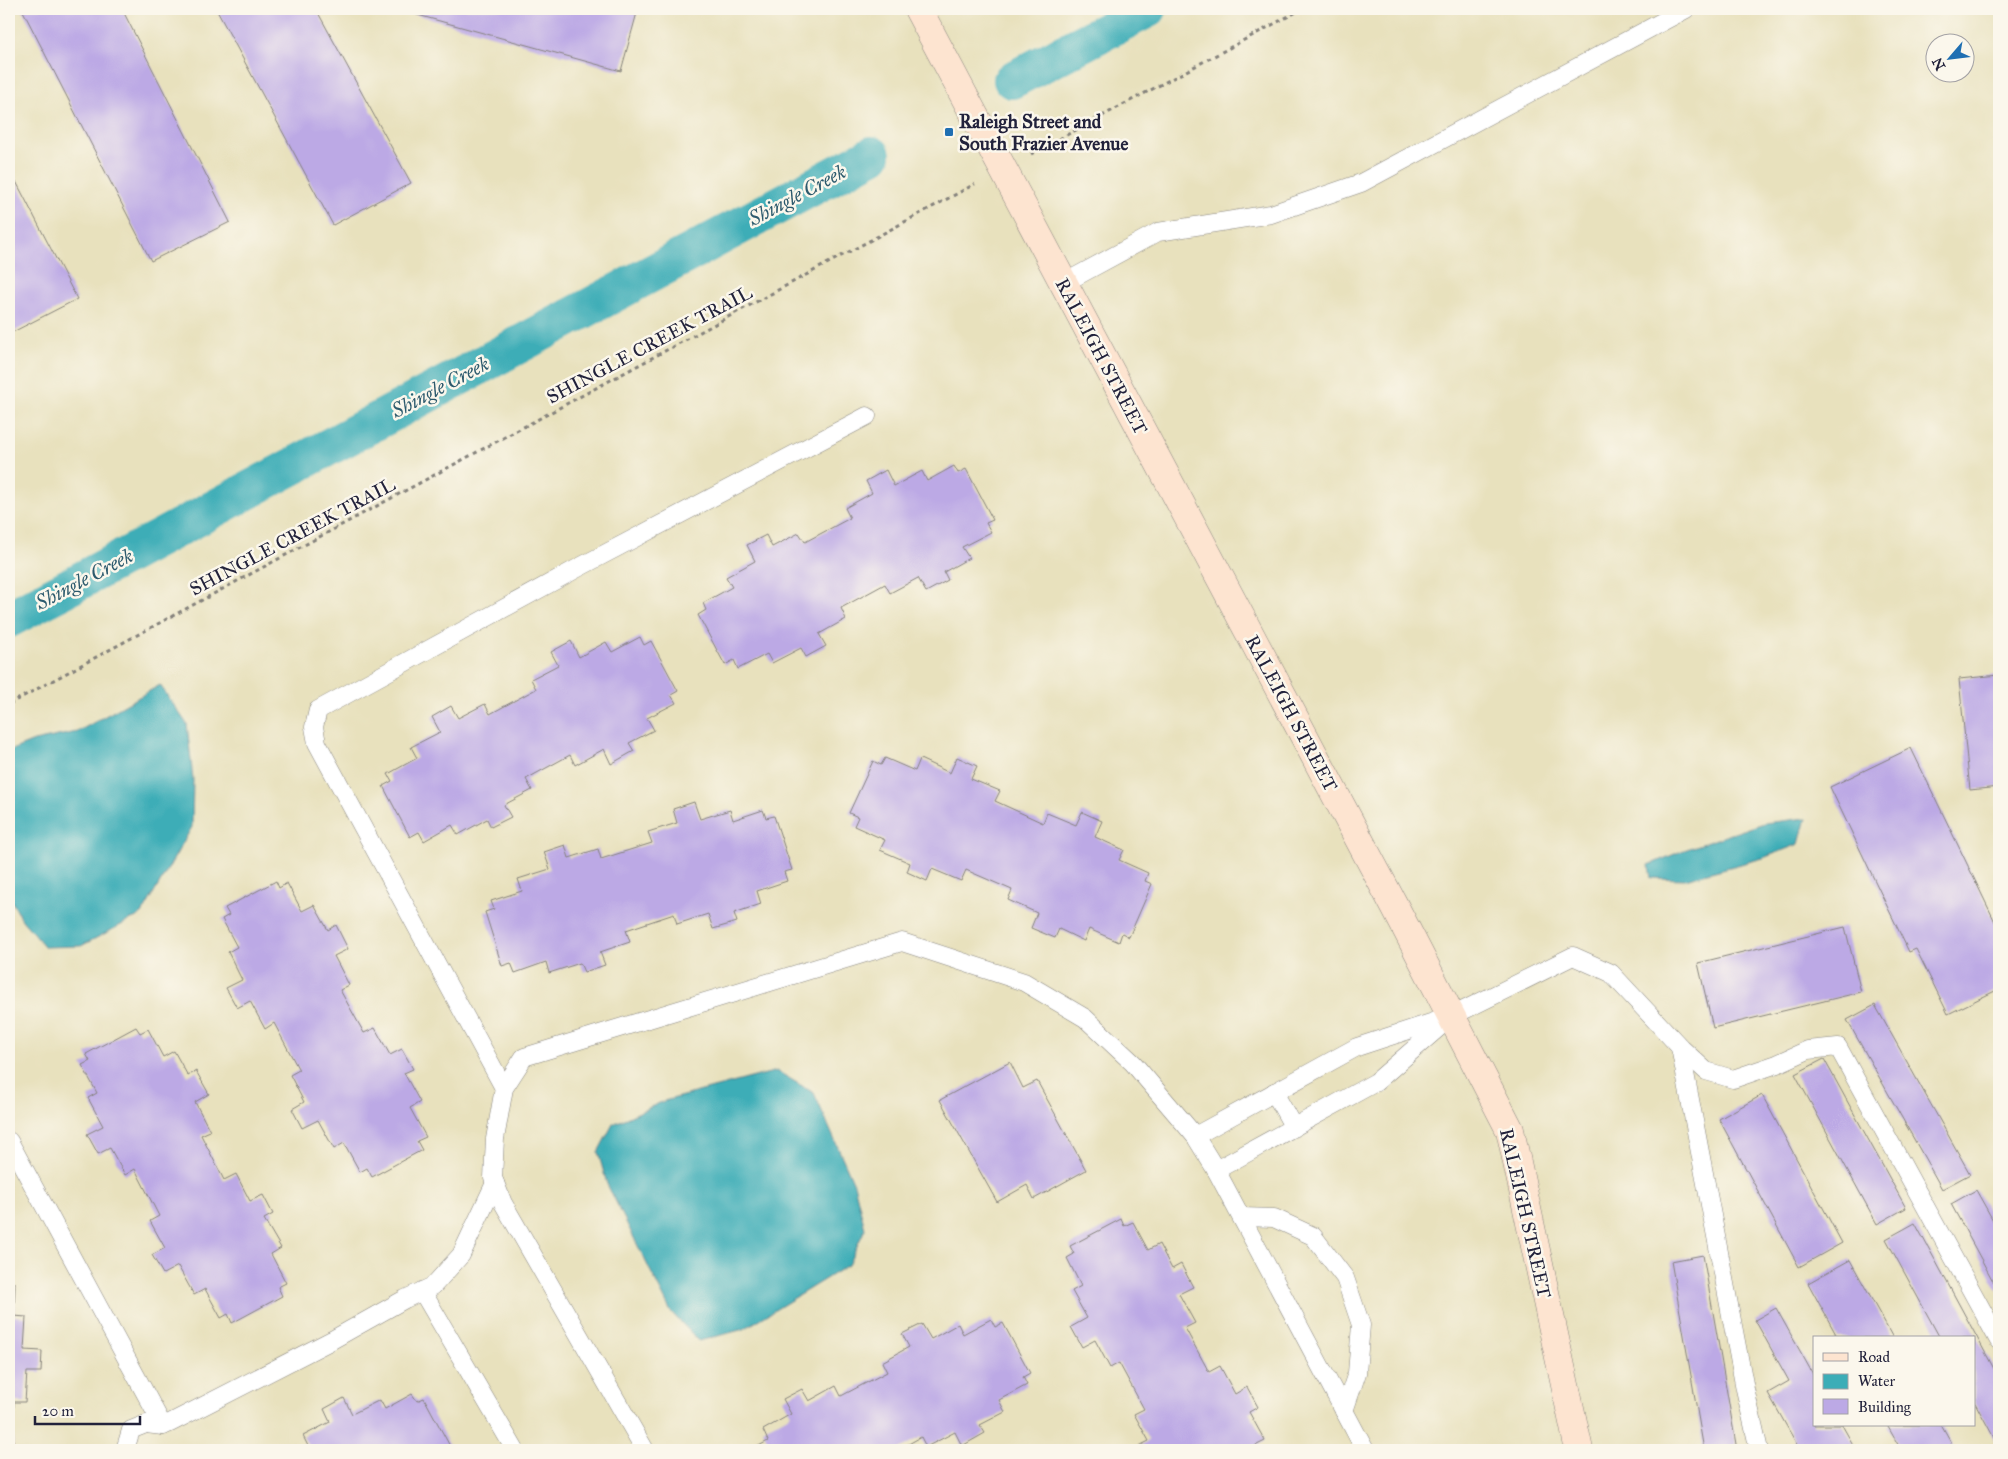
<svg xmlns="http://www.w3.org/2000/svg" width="2008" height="1459" font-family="'IM FELL Great Primer',serif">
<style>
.water{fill:#3cadb7;stroke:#2f6879}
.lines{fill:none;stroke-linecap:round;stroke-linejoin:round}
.canal{stroke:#3cadb7;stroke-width:38}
.building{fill:#bca9e5}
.lane-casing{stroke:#85827c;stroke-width:19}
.secondary-casing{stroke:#85827c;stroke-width:29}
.path{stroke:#85827c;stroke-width:3;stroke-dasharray:4 4;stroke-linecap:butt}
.lane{stroke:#fff;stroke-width:18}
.secondary{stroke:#fde4d0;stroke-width:28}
.poi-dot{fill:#1f6fb2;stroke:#fbf7ec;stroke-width:2}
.labels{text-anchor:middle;stroke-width:5;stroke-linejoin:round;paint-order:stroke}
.poi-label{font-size:19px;font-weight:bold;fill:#22223b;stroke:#fbf7ec;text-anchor:start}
.street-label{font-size:19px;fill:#22223b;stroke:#fbf7ec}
.water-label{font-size:20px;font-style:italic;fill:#2c5a6d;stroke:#fbf7ec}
</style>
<rect width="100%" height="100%" fill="#fbf7ec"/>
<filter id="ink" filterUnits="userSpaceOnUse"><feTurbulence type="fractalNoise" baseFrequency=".02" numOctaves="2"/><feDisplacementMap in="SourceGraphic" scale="10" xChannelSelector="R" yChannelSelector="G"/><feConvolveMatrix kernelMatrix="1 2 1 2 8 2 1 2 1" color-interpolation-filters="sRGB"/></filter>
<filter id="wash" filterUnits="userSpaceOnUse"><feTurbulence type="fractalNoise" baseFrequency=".0096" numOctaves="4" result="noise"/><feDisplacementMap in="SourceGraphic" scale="20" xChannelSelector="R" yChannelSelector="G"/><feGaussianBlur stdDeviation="1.12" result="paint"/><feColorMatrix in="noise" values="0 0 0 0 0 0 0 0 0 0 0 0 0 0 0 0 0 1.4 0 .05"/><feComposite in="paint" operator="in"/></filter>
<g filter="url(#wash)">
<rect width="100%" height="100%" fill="#e8e1bd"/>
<g class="water">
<polygon points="160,685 187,724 193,779 192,827 142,914 81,946 45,947 22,920 9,896 9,751 34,741 77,732"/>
<polygon points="1806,818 1799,844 1763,858 1685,879 1651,878 1649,865 1684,850 1764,823"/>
<polygon points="777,1071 814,1093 854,1184 865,1229 848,1265 744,1329 699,1341 671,1312 607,1184 598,1152 613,1124 664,1101"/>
</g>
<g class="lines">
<g class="canal">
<polyline points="1012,80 1148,9"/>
<polyline points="9,619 872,155"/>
</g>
</g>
<g id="blocks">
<g class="building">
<polygon points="22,9 122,9 230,222 151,261"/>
<polygon points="216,9 316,9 411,183 333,225"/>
<polygon points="396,9 638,9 621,71"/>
<polygon points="9,168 77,299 9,334"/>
<polygon points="954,466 958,473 966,469 993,520 986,523 991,532 962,547 969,558 944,572 948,580 926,592 918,578 890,593 885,584 841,608 846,619 819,634 826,646 806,657 801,648 772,663 767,654 738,669 734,660 725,665 698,615 706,610 703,603 732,587 726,577 755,561 747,545 766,535 772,547 799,533 805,542 850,518 845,508 872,493 866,481 886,470 894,486 922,471 927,481"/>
<polygon points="640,637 644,645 651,641 678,691 671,695 676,703 647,718 654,730 629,743 634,751 611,764 604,749 575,765 570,755 526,779 532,790 504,805 511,817 491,827 487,819 458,835 452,825 424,841 419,832 410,837 383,786 392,781 388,774 417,758 411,747 440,732 432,717 451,706 458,718 485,704 490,714 536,689 531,679 558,665 551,652 571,641 579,657 606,642 612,652"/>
<polygon points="1999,675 1999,787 1970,790 1959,679"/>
<polygon points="1911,748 1999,930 1999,989 1948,1014 1916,949 1909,952 1830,787"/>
<polygon points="957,757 977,766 971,779 1000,791 995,801 1043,823 1047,813 1076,825 1082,812 1102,821 1095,837 1124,850 1119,860 1148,873 1145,881 1152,884 1129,937 1122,933 1119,942 1089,929 1084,941 1059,929 1055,938 1031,928 1037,913 1008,900 1012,890 966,870 961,881 932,869 927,881 907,872 910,863 880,850 885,840 854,826 858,817 849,813 873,761 881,765 885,758 915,771 920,759 950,773"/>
<polygon points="694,802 700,819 730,810 733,820 763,810 766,818 774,816 792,870 784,872 787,881 757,891 761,904 734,913 737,922 713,929 708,914 677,924 674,914 626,930 630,942 600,952 605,965 584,972 580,963 549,973 546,962 515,973 511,963 502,966 485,912 494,909 491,901 522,891 518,879 550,869 544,852 565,845 569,858 598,849 601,859 652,843 648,832 677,823 673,809"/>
<polygon points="276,881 279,888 287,883 302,911 314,905 328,930 336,925 348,949 334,956 349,985 340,990 364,1033 375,1028 390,1055 402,1049 413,1069 404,1073 420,1102 410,1108 426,1137 417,1141 422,1150 372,1177 367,1168 360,1172 344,1143 334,1149 318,1120 302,1128 292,1109 304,1102 290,1075 299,1070 274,1023 265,1029 250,1001 237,1008 226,988 242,980 228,952 237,947 222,919 229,915 225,908"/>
<polygon points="1845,927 1861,992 1713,1028 1698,963"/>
<polygon points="1875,1005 1970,1174 1942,1189 1847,1020"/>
<polygon points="136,1027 140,1033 148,1029 163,1057 174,1051 188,1076 196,1071 209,1094 195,1102 210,1131 201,1135 224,1180 236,1174 250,1201 263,1195 273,1214 264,1219 281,1248 271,1254 286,1283 278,1287 282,1296 232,1323 228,1314 221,1318 205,1289 194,1295 178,1266 163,1274 152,1255 165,1248 150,1221 159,1216 135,1169 125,1175 110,1148 98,1154 87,1134 103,1126 88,1098 97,1093 82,1065 90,1061 86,1054"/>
<polygon points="1824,1059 1906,1208 1877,1224 1795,1074"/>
<polygon points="1010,1062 1023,1088 1037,1081 1086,1170 1034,1199 1027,1185 997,1202 940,1100"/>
<polygon points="1762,1095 1842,1243 1799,1267 1719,1119"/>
<polygon points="1976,1190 1999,1231 1999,1292 1951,1204"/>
<polygon points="1121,1219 1124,1226 1133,1222 1148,1250 1159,1244 1172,1269 1181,1264 1193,1287 1179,1294 1195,1323 1185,1328 1209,1372 1220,1366 1235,1394 1247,1387 1258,1407 1249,1412 1265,1441 1255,1446 1258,1450 1139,1450 1137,1447 1149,1441 1134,1414 1144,1409 1119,1363 1110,1368 1095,1340 1082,1347 1071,1327 1087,1318 1072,1291 1081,1286 1067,1258 1074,1254 1070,1246"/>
<polygon points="1915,1223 1999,1378 1999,1447 1974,1401 1974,1338 1940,1338 1886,1239"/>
<polygon points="1703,1255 1737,1450 1704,1450 1671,1261"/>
<polygon points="1850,1260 1893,1338 1838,1338 1808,1283"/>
<polygon points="9,1283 15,1283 14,1316 26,1317 24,1350 42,1351 41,1372 27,1372 25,1402 14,1402 13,1450 9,1450"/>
<polygon points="1776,1308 1814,1376 1814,1425 1842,1425 1856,1450 1800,1450 1768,1393 1789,1381 1755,1320"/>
<polygon points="991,1319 995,1327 1003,1323 1030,1373 1023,1377 1027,1385 999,1400 1005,1412 980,1425 985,1433 962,1446 955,1432 926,1447 921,1437 898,1450 751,1450 768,1441 763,1430 791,1414 783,1399 802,1389 809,1401 836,1386 841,1396 887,1372 882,1362 909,1347 902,1334 922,1324 931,1339 958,1324 963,1334"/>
<polygon points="412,1394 417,1401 424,1398 451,1448 447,1450 301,1450 308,1446 303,1436 330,1422 324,1409 344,1398 352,1414 380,1400 385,1409"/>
<polygon points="1887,1425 1941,1425 1955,1450 1901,1450"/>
</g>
</g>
</g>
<g filter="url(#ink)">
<use href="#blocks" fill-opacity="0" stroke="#85827c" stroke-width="1"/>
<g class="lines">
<defs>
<g id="lane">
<polyline points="1064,283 1158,232 1271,214 1361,183 1686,9"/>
<polyline points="1680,1047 1745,1389 1759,1450"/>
<polyline points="504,1088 317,743 314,727 318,710 576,569 867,416"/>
<polyline points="1274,1092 1294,1128"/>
<polyline points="1195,1136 1357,1047 1452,1016 1573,956 1611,973 1680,1047 1706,1071 1733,1079 1777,1064 1808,1050 1838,1047 1999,1341"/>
<polyline points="9,1141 163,1426"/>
<polyline points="1216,1170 1376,1082 1445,1022"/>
<polyline points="1242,1217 1274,1218 1313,1236 1345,1278 1361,1325 1357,1373 1344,1411"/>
<polyline points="422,1291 515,1450"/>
<polyline points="125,1450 131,1430 146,1424 163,1426 170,1423 332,1340 405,1299 433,1286 461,1255 495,1183"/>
<polyline points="645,1450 503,1203 493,1178 495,1139 504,1088 524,1057 902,942 1024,982 1085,1018 1133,1063 1195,1136 1216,1170 1365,1450"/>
</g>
<polyline id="secondary" points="918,9 1396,909 1510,1130 1579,1450"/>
</defs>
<use href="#lane" class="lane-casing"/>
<use href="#secondary" class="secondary-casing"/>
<g class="path">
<polyline points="1031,154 1302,9"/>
<polyline points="9,704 975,184"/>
</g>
<use href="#lane" class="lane"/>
<use href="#secondary" class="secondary"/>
</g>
</g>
<rect class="poi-dot" x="944" y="127" width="10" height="10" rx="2.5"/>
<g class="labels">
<g class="poi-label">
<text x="959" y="128">Raleigh Street and<tspan x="959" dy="22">South Frazier Avenue</tspan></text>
</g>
<g class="street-label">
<text transform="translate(649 344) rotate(-28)" y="7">SHINGLE CREEK TRAIL</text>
<text transform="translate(1102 356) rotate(62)" y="7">RALEIGH STREET</text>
<text transform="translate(292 536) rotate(-28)" y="7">SHINGLE CREEK TRAIL</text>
<text transform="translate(1292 713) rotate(62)" y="7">RALEIGH STREET</text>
<text transform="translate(1526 1213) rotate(77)" y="7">RALEIGH STREET</text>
</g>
<g class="water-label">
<text transform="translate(797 195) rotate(-28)" y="7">Shingle Creek</text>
<text transform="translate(440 387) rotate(-28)" y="7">Shingle Creek</text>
<text transform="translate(84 579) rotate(-28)" y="7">Shingle Creek</text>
</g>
</g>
<rect width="2008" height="1459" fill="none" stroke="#fbf7ec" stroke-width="30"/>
<rect x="1813" y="1336" width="162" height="90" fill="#fbf7ec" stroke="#a4a2a5"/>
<rect x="1823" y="1353" width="25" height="8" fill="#fde4d0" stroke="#a4a2a5"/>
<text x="1858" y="1362" font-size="15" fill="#22223b">Road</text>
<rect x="1823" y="1374" width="25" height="15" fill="#3cadb7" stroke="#a4a2a5"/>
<text x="1858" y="1386" font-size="15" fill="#22223b">Water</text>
<rect x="1823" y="1399" width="25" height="15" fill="#bca9e5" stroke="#a4a2a5"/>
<text x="1858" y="1412" font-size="15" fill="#22223b">Building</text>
<g transform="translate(1950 58) rotate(242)"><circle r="24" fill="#fbf7ec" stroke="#a4a2a5"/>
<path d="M0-4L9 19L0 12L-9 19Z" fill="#1f6fb2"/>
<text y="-8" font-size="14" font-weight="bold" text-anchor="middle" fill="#22223b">N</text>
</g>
<path d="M35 1416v8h105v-8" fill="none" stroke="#22223b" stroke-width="2.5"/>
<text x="42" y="1416" font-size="15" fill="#22223b" stroke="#fbf7ec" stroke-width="4" paint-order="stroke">20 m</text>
</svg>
